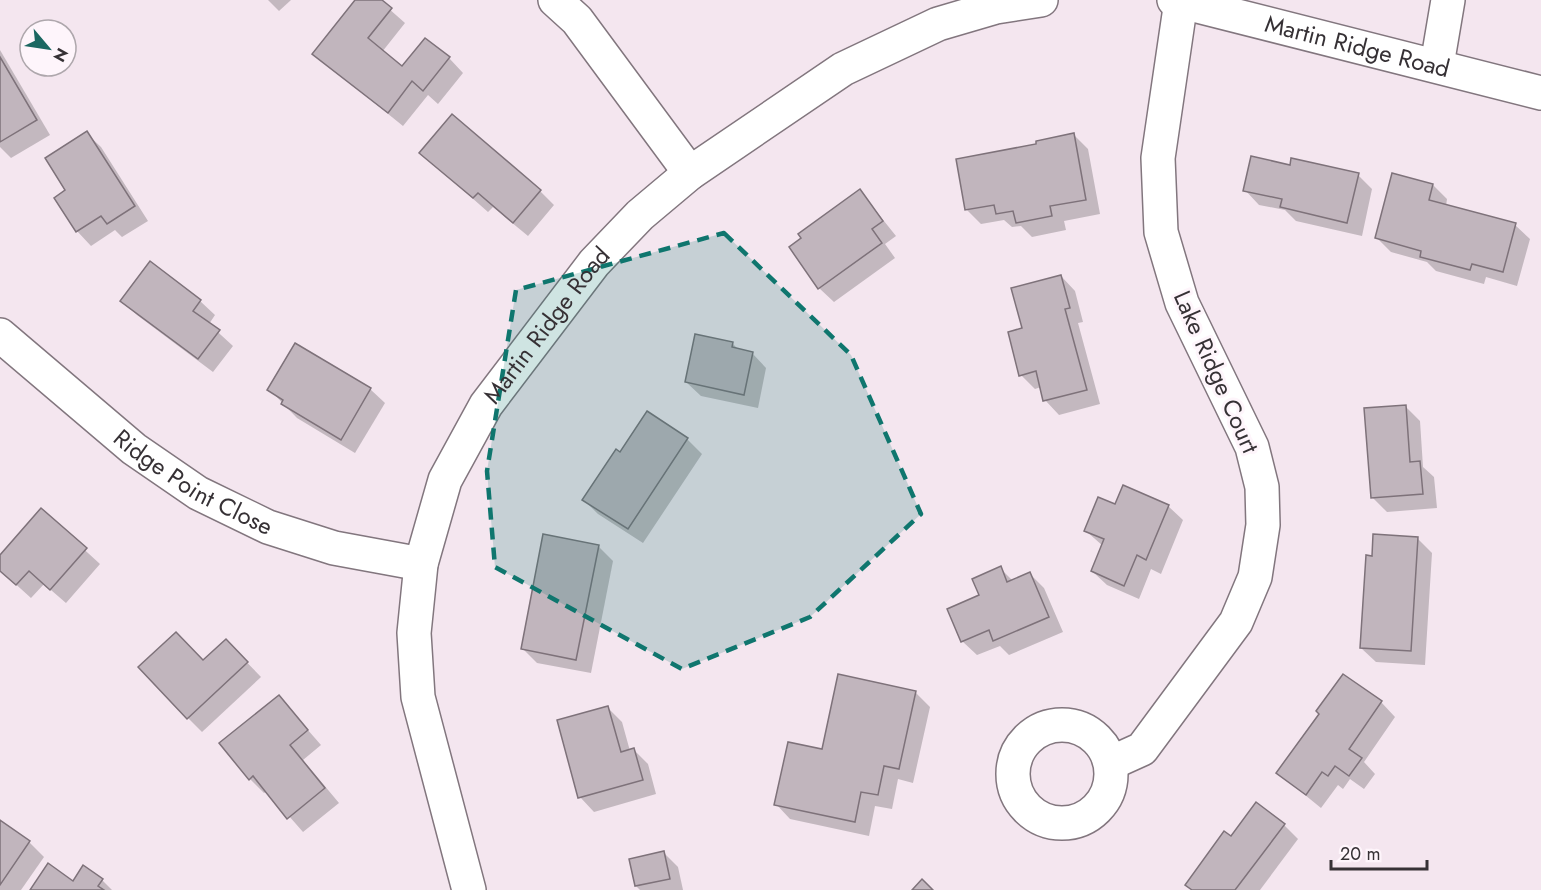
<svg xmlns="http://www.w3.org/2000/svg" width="1541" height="890" font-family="Jost,sans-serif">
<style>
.shadow{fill:#0003}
.building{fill:#c1b5bd;stroke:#7e727a;stroke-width:1.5}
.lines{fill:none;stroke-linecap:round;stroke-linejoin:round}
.minor-casing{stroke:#82767e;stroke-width:36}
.minor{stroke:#fff;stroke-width:33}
.marked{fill:#0f766e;fill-opacity:0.2;stroke:#0f766e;stroke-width:4.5;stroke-dasharray:12 8;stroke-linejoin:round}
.labels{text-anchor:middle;stroke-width:6;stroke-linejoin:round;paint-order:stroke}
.street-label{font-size:24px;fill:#363135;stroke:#fef5fb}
</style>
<rect width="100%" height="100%" fill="#f4e6ef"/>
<g class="shadow">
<polygon points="268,0 291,0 279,11"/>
<polygon points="357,0 379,0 405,23 382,52 402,68 449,58 463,73 438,104 428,95 403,126 314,54"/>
<polygon points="0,50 50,135 11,158 0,147"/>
<polygon points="86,133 101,147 148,221 122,237 115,230 91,246 77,231 67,191"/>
<polygon points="1074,135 1088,149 1100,214 1064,221 1066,230 1032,237 1021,226 1012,227 1004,220 981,224 967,210 1038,145"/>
<polygon points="421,153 540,191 554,205 528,236 493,207 488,212"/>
<polygon points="1291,167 1358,175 1372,189 1362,236 1296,221 1285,210 1259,205 1245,190"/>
<polygon points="1433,185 1447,199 1446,206 1515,225 1530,239 1517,286 1486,277 1484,284 1436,271 1427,262 1391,252 1377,238"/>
<polygon points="860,191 896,236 885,244 895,258 834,302 819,288"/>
<polygon points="1061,276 1075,291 1083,322 1078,323 1100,404 1059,415 1045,400 1041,387 1035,389 1021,375 1024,329"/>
<polygon points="122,301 200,301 215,315 209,324 233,346 213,372 137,315"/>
<polygon points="732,343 739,350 752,353 766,368 758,408 701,396 686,382"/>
<polygon points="269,389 370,389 385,403 355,453 297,418"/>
<polygon points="1405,406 1420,421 1423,467 1434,477 1437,508 1387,512 1372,497"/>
<polygon points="647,413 687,439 702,454 643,543 598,514 584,500 620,454"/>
<polygon points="1116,506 1168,506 1183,520 1161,574 1151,569 1139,599 1107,585 1092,571 1103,546 1086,531"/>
<polygon points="41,510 100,564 66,603 44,584 31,598 0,570 0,557"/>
<polygon points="1417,538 1432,553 1425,665 1376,662 1361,648 1374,558"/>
<polygon points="598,546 613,561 591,673 537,663 523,649"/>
<polygon points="1000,568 1013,581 1030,574 1044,588 1063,632 1009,655 1000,646 977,655 962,641 980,596"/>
<polygon points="226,641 261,677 202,732 188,718 203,662"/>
<polygon points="915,692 930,707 913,783 898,779 892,809 875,806 869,836 790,819 776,804 823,751"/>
<polygon points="279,697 321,745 303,760 339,803 303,832 267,791 264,793 250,779"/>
<polygon points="1381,702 1395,717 1364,762 1375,774 1364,789 1350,779 1343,789 1338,785 1321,808 1278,773"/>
<polygon points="608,708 622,722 630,751 634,750 648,764 656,794 594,812 580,797"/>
<polygon points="0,822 29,842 44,857 21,890 0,890"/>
<polygon points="1284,825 1298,839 1260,890 1192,890 1232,838"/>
<polygon points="664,853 678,867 683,890 640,890 636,886"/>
<polygon points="102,880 112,890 32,890 73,883"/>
</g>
<g class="building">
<polygon points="355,0 382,0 392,8 368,38 402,66 425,38 450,57 423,91 412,81 388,113 312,54"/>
<polygon points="0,57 37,120 0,142"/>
<polygon points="452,114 541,190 513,223 478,193 473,198 419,153"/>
<polygon points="87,131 135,206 107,224 101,216 76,232 54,198 65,190 45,158"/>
<polygon points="1074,133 1086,200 1050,206 1052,216 1016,223 1013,211 996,214 994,205 965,210 956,159 1036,144 1036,141"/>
<polygon points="1251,156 1290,165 1291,158 1359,173 1347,223 1280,207 1282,199 1243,191"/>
<polygon points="1392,173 1433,184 1429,200 1516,223 1503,272 1472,264 1470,270 1420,257 1421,251 1375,238"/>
<polygon points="860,189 883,221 872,229 882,243 818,289 789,247 801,238 798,234"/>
<polygon points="150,261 201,300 193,311 220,330 198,359 120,301"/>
<polygon points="1061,275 1070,308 1065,309 1087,390 1043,401 1036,371 1019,376 1008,332 1022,328 1011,288"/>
<polygon points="695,334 733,342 732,347 753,352 744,395 685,382"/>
<polygon points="295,343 371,388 341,440 281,404 283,400 267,390"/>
<polygon points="1406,405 1410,462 1420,461 1423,494 1371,498 1364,408"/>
<polygon points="647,411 688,438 628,529 582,500 616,449 620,452"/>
<polygon points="1123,485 1169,505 1146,560 1137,555 1124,586 1091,571 1104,539 1084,531 1098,497 1115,504"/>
<polygon points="41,508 87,548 50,590 29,571 16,585 0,571 0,555"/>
<polygon points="543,534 599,545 576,660 521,649"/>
<polygon points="1373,534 1418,537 1411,651 1360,648 1366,555 1372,556"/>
<polygon points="1001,566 1007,582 1030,572 1049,617 993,641 989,630 961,642 947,609 979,595 972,579"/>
<polygon points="176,632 203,660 226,639 248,662 187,719 138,667"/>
<polygon points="838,674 916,691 899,769 884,766 878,795 861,792 855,822 774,805 788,742 822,749"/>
<polygon points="1343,674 1382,701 1349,749 1362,758 1349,776 1335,766 1328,776 1322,772 1306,795 1276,773 1319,714 1316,711"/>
<polygon points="279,695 308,730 290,745 325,788 287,819 253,776 249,780 219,743"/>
<polygon points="608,706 621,752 634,748 643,780 578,798 557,720"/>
<polygon points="1256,802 1285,824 1235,890 1192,890 1185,885 1224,831 1231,836"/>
<polygon points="0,820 30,841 0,885"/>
<polygon points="664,851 670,879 635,886 629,859"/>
<polygon points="48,863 73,881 83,865 103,879 98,886 104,890 30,890"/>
<polygon points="922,879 933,890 912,890"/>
</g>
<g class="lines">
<defs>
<g id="minor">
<polyline points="555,0 577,20 690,173"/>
<path id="s1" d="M1174,0L1541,93"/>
<polyline points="1437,65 1448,0"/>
<path id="s2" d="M0,335L134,449L198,493L268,527L334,548L421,564"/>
<circle cx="1062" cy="774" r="49"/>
<polyline points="1111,763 1142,749 1236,622 1255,577 1263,525 1262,487 1252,447 1182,303 1161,232 1158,158 1181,1"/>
<path id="s3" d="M469,890L418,697L414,633L421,564L445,480L486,405L594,263L640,215L690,173L843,69L938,24L996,7L1041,0"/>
</g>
</defs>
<use href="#minor" class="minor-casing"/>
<use href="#minor" class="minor"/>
</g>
<path class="marked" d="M724,233L851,355L921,514L810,617L682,669L495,567L487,471L516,290Z"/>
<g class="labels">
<g class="street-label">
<text dy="8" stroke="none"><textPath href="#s1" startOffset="189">Martin Ridge Road</textPath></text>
<text dy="8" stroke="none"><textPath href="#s3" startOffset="606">Martin Ridge Road</textPath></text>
<text transform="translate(1216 372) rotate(66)" y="8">Lake Ridge Court</text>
<text dy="8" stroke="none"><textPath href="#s2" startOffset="244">Ridge Point Close</textPath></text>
</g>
</g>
<g transform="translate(48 48) rotate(119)"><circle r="28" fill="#fef5fb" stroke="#aea7ac" stroke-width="1.5"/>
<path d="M0-4.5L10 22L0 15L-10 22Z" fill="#1b6761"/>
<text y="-9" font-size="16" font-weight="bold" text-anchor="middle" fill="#363135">N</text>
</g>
<path d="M1331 860v9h96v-9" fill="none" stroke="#363135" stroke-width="3"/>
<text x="1340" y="860" font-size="18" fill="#363135" stroke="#fef5fb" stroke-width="4.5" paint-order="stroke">20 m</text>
</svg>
